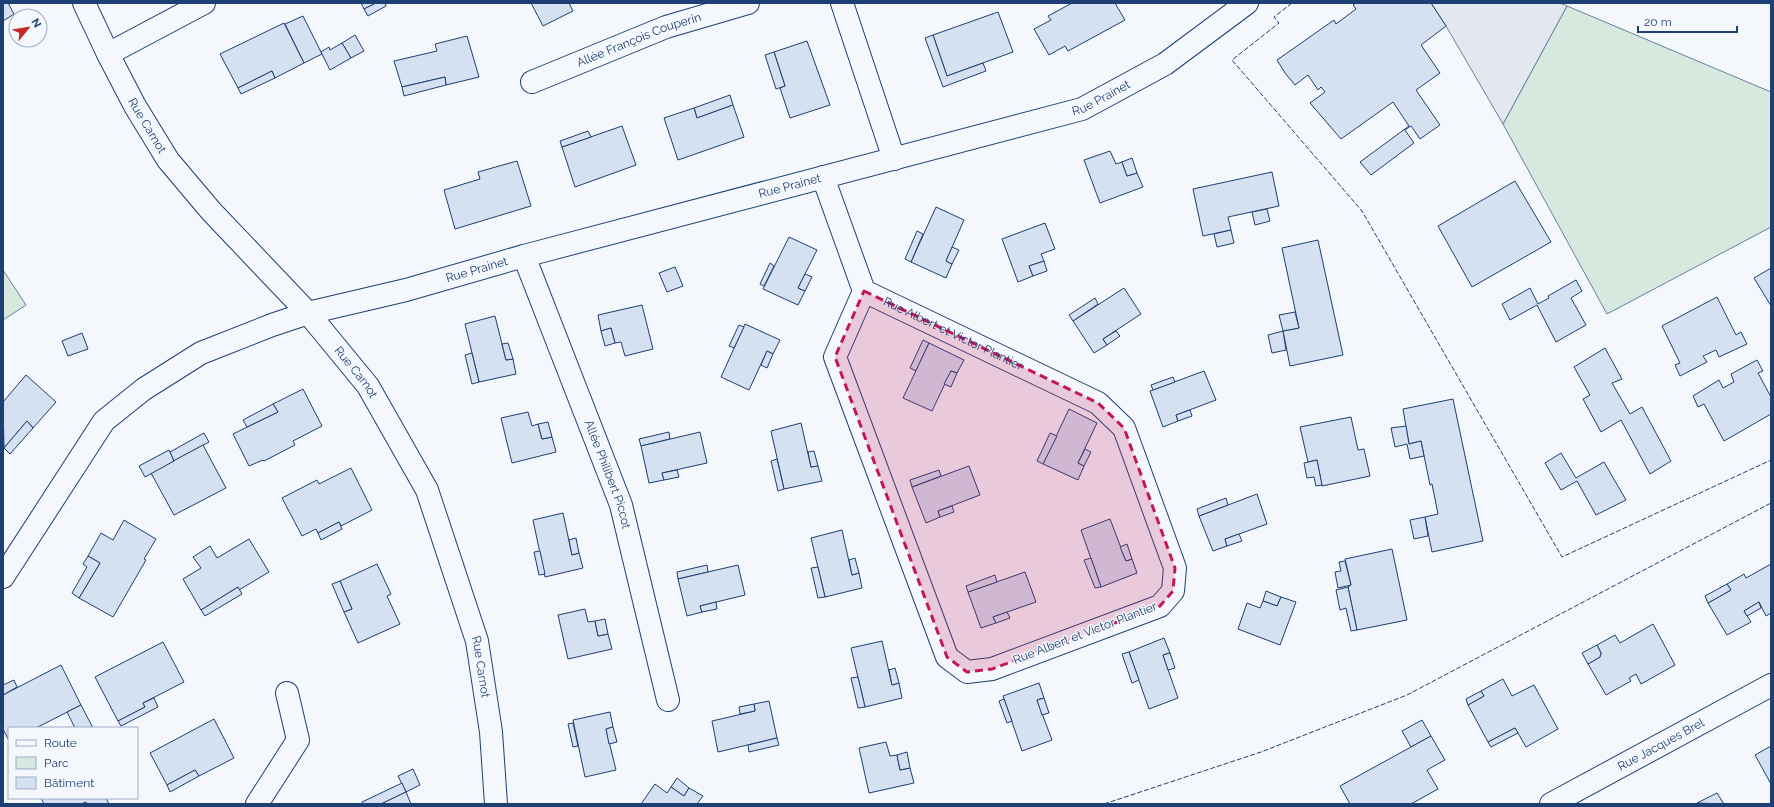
<svg xmlns="http://www.w3.org/2000/svg" width="1774" height="807" font-family="Raleway,sans-serif">
<style>
.green{fill:#d7e8df;stroke:#687fa3}
.parking{fill:#e3e8f0;stroke:#687fa3}
.building{fill:#d5e0f0;stroke:#1d3f73}
.lines{fill:none;stroke-linecap:round;stroke-linejoin:round}
.minor-casing{stroke:#1d3f73;stroke-width:24}
.minor{stroke:#f4f7fb;stroke-width:22}
.fence{stroke:#1d3f73;stroke-width:1;stroke-dasharray:5 2;stroke-linecap:butt}
.marked{fill:#c2185b;fill-opacity:0.2;stroke:#c2185b;stroke-width:3;stroke-dasharray:8 5;stroke-linejoin:round}
.labels{text-anchor:middle;stroke-width:3;stroke-linejoin:round;paint-order:stroke}
.street-label{font-size:12px;fill:#1d3f73;stroke:#f4f7fb}
</style>
<rect width="100%" height="100%" fill="#f4f7fb"/>
<g class="green">
<polygon points="1567,6 1771,92 1771,227 1607,314 1503,124"/>
<polygon points="3,270 26,305 3,320"/>
</g>
<polygon class="parking" points="1431,3 1560,3 1567,6 1503,124 1446,26"/>
<g class="building">
<polygon points="3,3 8,3 14,14 3,21"/>
<polygon points="361,3 376,3 364,9"/>
<polygon points="376,3 385,3 386,6 368,16 364,9"/>
<polygon points="531,3 569,3 573,11 543,26"/>
<polygon points="1072,3 1115,3 1125,20 1068,51 1065,46 1049,55 1034,29 1051,20 1048,16"/>
<polygon points="1356,3 1431,3 1446,26 1421,45 1440,73 1416,90 1440,125 1420,139 1411,126 1405,130 1414,143 1371,175 1360,162 1409,126 1393,102 1341,139 1310,103 1325,92 1321,87 1318,90 1308,75 1295,85 1285,73 1277,60 1334,20 1336,24 1356,9 1353,5"/>
<polygon points="998,12 1013,52 947,76 933,35"/>
<polygon points="303,16 322,54 304,63 285,24"/>
<polygon points="284,23 304,63 275,78 272,71 238,88 220,54"/>
<polygon points="355,35 364,51 351,58 342,43"/>
<polygon points="933,35 947,76 983,63 986,71 943,87 925,38"/>
<polygon points="467,36 479,77 446,85 445,77 402,87 394,61 437,51 435,44"/>
<polygon points="807,41 830,105 790,118 780,88 785,86 774,52"/>
<polygon points="342,43 351,58 330,70 321,52 329,47 330,50"/>
<polygon points="774,52 785,86 776,89 765,55"/>
<polygon points="272,71 275,78 241,94 238,88"/>
<polygon points="445,77 446,85 404,96 402,87"/>
<polygon points="730,95 733,105 697,118 694,108"/>
<polygon points="733,105 744,137 678,160 664,118 694,108 697,118"/>
<polygon points="622,126 636,165 575,187 562,147"/>
<polygon points="588,131 591,137 562,147 560,141"/>
<polygon points="1110,151 1116,164 1122,162 1127,176 1137,173 1143,187 1100,203 1084,160"/>
<polygon points="1132,158 1137,173 1127,176 1122,162"/>
<polygon points="517,161 531,206 455,229 444,190 480,179 478,172"/>
<polygon points="1272,172 1279,206 1228,217 1231,230 1203,236 1193,189"/>
<polygon points="1515,181 1551,242 1472,287 1438,226"/>
<polygon points="936,207 964,220 946,261 952,264 946,278 911,262"/>
<polygon points="1267,209 1270,221 1255,225 1252,212"/>
<polygon points="1045,223 1055,249 1041,254 1044,261 1029,266 1033,276 1018,282 1002,239"/>
<polygon points="1231,230 1234,243 1217,247 1214,234"/>
<polygon points="917,231 923,234 911,262 905,259"/>
<polygon points="789,237 817,250 798,288 805,291 798,305 763,289"/>
<polygon points="1318,240 1343,355 1290,366 1283,331 1299,328 1282,248"/>
<polygon points="952,247 959,250 952,264 946,261"/>
<polygon points="1044,261 1047,271 1033,276 1029,266"/>
<polygon points="770,263 774,266 764,286 760,284"/>
<polygon points="675,267 683,286 667,292 659,273"/>
<polygon points="1771,268 1771,306 1754,278"/>
<polygon points="805,274 812,277 805,291 798,288"/>
<polygon points="1576,280 1582,291 1571,298 1586,325 1556,342 1537,305 1510,320 1502,304 1530,288 1538,304 1549,298 1548,296"/>
<polygon points="1124,288 1141,314 1103,339 1107,345 1094,353 1073,321"/>
<polygon points="1717,297 1736,335 1741,332 1747,344 1719,357 1716,350 1703,356 1707,362 1680,376 1675,365 1680,363 1662,326"/>
<polygon points="1095,298 1098,304 1073,321 1069,315"/>
<polygon points="642,305 653,349 625,356 621,342 615,343 611,328 601,331 598,315"/>
<polygon points="1295,312 1299,328 1283,331 1279,315"/>
<polygon points="495,316 506,360 513,359 516,374 479,382 465,324"/>
<polygon points="745,324 780,340 773,354 767,351 749,390 721,377"/>
<polygon points="739,325 744,327 734,348 729,346"/>
<polygon points="611,328 615,343 605,346 601,331"/>
<polygon points="1116,331 1120,336 1107,345 1103,339"/>
<polygon points="1283,331 1286,350 1272,353 1268,335"/>
<polygon points="82,333 88,349 68,356 62,341"/>
<polygon points="923,340 929,343 916,371 910,368"/>
<polygon points="508,343 513,359 506,360 502,344"/>
<polygon points="929,343 964,360 957,373 951,371 932,411 903,398"/>
<polygon points="1605,348 1622,379 1612,383 1630,414 1642,407 1671,461 1650,474 1621,420 1601,432 1583,399 1590,395 1574,367"/>
<polygon points="767,351 773,354 767,368 761,365"/>
<polygon points="472,353 479,382 472,384 465,355"/>
<polygon points="1757,360 1763,371 1758,373 1771,397 1771,414 1724,441 1704,404 1698,407 1693,396 1719,380 1723,388 1734,382 1731,374"/>
<polygon points="951,371 957,373 951,387 944,384"/>
<polygon points="1204,371 1216,400 1176,415 1178,421 1163,427 1150,391"/>
<polygon points="26,375 56,402 33,428 27,421 4,448 3,402"/>
<polygon points="1173,377 1175,382 1153,390 1151,385"/>
<polygon points="303,389 322,426 293,441 295,445 264,461 263,460 249,466 233,434 278,412 273,404"/>
<polygon points="1453,399 1483,541 1432,552 1425,517 1438,514 1432,484 1430,485 1421,441 1409,444 1403,409"/>
<polygon points="273,404 278,412 247,427 243,420"/>
<polygon points="1069,409 1097,423 1078,463 1084,466 1078,480 1043,464"/>
<polygon points="1190,410 1192,416 1178,421 1176,415"/>
<polygon points="528,412 532,426 538,424 542,439 552,437 556,452 512,463 501,418"/>
<polygon points="1351,417 1358,450 1364,449 1370,476 1322,486 1317,460 1308,462 1300,427"/>
<polygon points="27,421 33,428 10,454 4,448"/>
<polygon points="548,422 552,437 542,439 538,424"/>
<polygon points="801,423 811,467 818,466 822,481 784,489 771,431"/>
<polygon points="1406,426 1409,444 1421,441 1424,456 1410,459 1407,444 1395,447 1391,428"/>
<polygon points="669,432 670,439 641,446 639,439"/>
<polygon points="700,432 707,463 662,473 664,480 649,483 641,446"/>
<polygon points="204,433 209,442 174,461 170,452"/>
<polygon points="1050,433 1057,436 1043,464 1037,461"/>
<polygon points="203,445 226,488 174,515 151,473"/>
<polygon points="1085,449 1091,452 1084,466 1078,463"/>
<polygon points="169,450 174,461 145,477 139,466"/>
<polygon points="814,451 818,466 811,467 808,452"/>
<polygon points="1561,453 1576,478 1604,462 1626,500 1596,515 1577,481 1561,490 1545,463"/>
<polygon points="777,459 784,489 778,491 771,461"/>
<polygon points="1317,460 1322,485 1316,486 1314,477 1307,478 1304,463"/>
<polygon points="969,466 980,495 938,511 940,517 926,523 912,487"/>
<polygon points="351,468 372,510 341,526 339,522 318,533 316,529 302,536 282,498 317,480 319,484"/>
<polygon points="677,470 679,477 664,480 662,473"/>
<polygon points="939,470 941,476 912,487 910,480"/>
<polygon points="1257,494 1267,524 1225,539 1227,546 1213,551 1199,516"/>
<polygon points="1226,498 1228,505 1199,516 1197,509"/>
<polygon points="952,506 954,512 940,517 938,511"/>
<polygon points="563,513 572,555 579,553 583,568 545,577 533,520"/>
<polygon points="1425,517 1428,536 1414,539 1410,520"/>
<polygon points="1110,519 1126,561 1132,559 1137,573 1101,587 1081,530"/>
<polygon points="124,520 156,539 144,559 146,560 113,617 79,598 100,563 88,556 101,533 113,540"/>
<polygon points="339,522 342,529 321,540 318,533"/>
<polygon points="842,530 852,575 859,573 862,588 825,597 811,538"/>
<polygon points="1239,534 1242,541 1227,546 1225,539"/>
<polygon points="576,538 579,553 572,555 569,540"/>
<polygon points="249,539 269,572 239,590 238,587 201,610 183,579 201,568 193,557 210,546 217,558"/>
<polygon points="1127,544 1132,559 1126,561 1120,547"/>
<polygon points="1392,549 1407,620 1357,630 1348,587 1351,585 1345,559"/>
<polygon points="540,551 545,574 539,575 534,552"/>
<polygon points="88,556 100,563 79,598 72,593 87,567 83,564"/>
<polygon points="855,558 859,573 852,575 849,560"/>
<polygon points="1091,558 1101,587 1095,588 1084,560"/>
<polygon points="1345,561 1351,585 1338,588 1335,572 1341,571 1339,562"/>
<polygon points="377,564 391,594 387,596 400,624 358,643 344,612 352,609 340,581"/>
<polygon points="1771,564 1771,613 1766,616 1759,602 1744,611 1751,622 1727,635 1708,603 1731,590 1727,584 1744,574 1746,578"/>
<polygon points="707,565 708,572 678,579 677,572"/>
<polygon points="738,565 745,595 700,606 702,612 687,616 678,579"/>
<polygon points="818,567 825,597 818,598 811,568"/>
<polygon points="1025,572 1036,602 993,617 996,623 981,628 968,592"/>
<polygon points="995,575 997,582 968,592 966,586"/>
<polygon points="340,581 352,609 344,612 332,584"/>
<polygon points="1727,584 1731,590 1708,603 1705,596"/>
<polygon points="238,587 242,594 205,616 201,610"/>
<polygon points="1348,587 1357,630 1351,631 1346,608 1340,610 1336,590"/>
<polygon points="1266,591 1281,597 1277,606 1263,601"/>
<polygon points="1281,597 1296,602 1280,645 1238,629 1247,603 1260,608 1263,601 1277,606"/>
<polygon points="716,602 717,609 702,612 700,606"/>
<polygon points="1759,602 1761,608 1747,616 1744,611"/>
<polygon points="585,609 588,622 595,621 598,636 608,634 612,649 568,659 558,615"/>
<polygon points="1007,612 1010,618 996,623 993,617"/>
<polygon points="605,619 608,634 598,636 595,621"/>
<polygon points="1653,624 1675,665 1641,684 1636,674 1629,678 1631,681 1606,695 1588,664 1600,657 1601,653 1597,645 1615,635 1620,643"/>
<polygon points="1164,638 1170,653 1163,655 1178,698 1149,709 1129,652"/>
<polygon points="882,641 892,685 899,683 902,698 865,707 851,648"/>
<polygon points="163,642 184,682 143,703 145,707 118,721 95,677"/>
<polygon points="1597,645 1601,653 1600,657 1588,664 1582,653"/>
<polygon points="1129,652 1139,680 1132,683 1122,654"/>
<polygon points="1170,653 1175,668 1168,670 1163,655"/>
<polygon points="61,665 81,705 36,728 9,728 9,741 3,729 3,695"/>
<polygon points="895,668 899,683 892,685 889,670"/>
<polygon points="858,677 865,707 858,708 851,678"/>
<polygon points="1503,679 1512,696 1534,685 1558,729 1526,747 1515,728 1488,742 1468,705 1484,696 1481,691"/>
<polygon points="14,680 17,687 3,695 3,685"/>
<polygon points="1039,683 1044,698 1037,700 1052,740 1022,751 1003,696"/>
<polygon points="1481,691 1484,696 1468,705 1466,699"/>
<polygon points="154,698 158,707 121,726 118,721 145,707 143,703"/>
<polygon points="1044,698 1049,713 1042,715 1037,700"/>
<polygon points="1004,699 1012,721 1007,723 999,701"/>
<polygon points="769,701 777,738 718,752 712,721 755,711 754,704"/>
<polygon points="754,704 755,711 740,714 739,707"/>
<polygon points="81,705 93,728 75,728 67,712"/>
<polygon points="610,712 613,727 606,729 616,770 585,777 573,720"/>
<polygon points="214,719 234,758 199,776 195,770 167,785 150,753"/>
<polygon points="1422,720 1431,736 1411,747 1402,731"/>
<polygon points="573,723 578,746 573,747 568,724"/>
<polygon points="613,727 617,742 609,744 606,729"/>
<polygon points="1515,728 1518,733 1491,747 1488,742"/>
<polygon points="1431,736 1445,760 1427,770 1438,789 1411,804 1404,804 1403,803 1400,804 1350,804 1340,786"/>
<polygon points="777,738 779,745 749,752 748,745"/>
<polygon points="886,742 890,756 897,755 900,770 910,768 914,783 869,793 859,748"/>
<polygon points="1771,746 1771,784 1755,755"/>
<polygon points="907,752 910,768 900,770 897,755"/>
<polygon points="413,769 420,785 406,792 398,776"/>
<polygon points="195,770 199,776 170,792 167,785"/>
<polygon points="677,778 689,788 684,796 671,787"/>
<polygon points="402,783 406,792 381,804 363,804 362,802"/>
<polygon points="655,784 667,793 671,787 684,796 689,788 703,796 697,804 641,804"/>
<polygon points="406,792 411,804 381,804"/>
<polygon points="1717,793 1724,804 1697,803"/>
<polygon points="41,798 106,798 109,804 87,804 86,802 81,804 44,804"/>
</g>
<g class="lines">
<defs>
<g id="minor">
<path id="s1" d="M84,3L108,54L135,106L168,160L211,211L308,313L368,386L427,490L477,641L491,732L496,804"/>
<polyline points="842,3 894,159"/>
<polyline points="108,54 204,3"/>
<path id="s2" d="M532,82L666,27L748,3"/>
<path id="s3" d="M823,177L864,291L1098,403L1124,428L1175,568L1173,591L1160,606L992,669L967,672L947,657L835,357L864,291"/>
<path id="s4" d="M524,256L621,505L668,700"/>
<path id="s5" d="M3,577L104,421L144,389L201,353L272,325L308,313L406,290L524,256L1082,109L1165,64L1247,3"/>
<polyline points="257,804 298,740 287,693"/>
<path id="s6" d="M1551,804L1771,685"/>
</g>
</defs>
<use href="#minor" class="minor-casing"/>
<use href="#minor" class="minor"/>
<g class="fence">
<polyline points="1292,3 1274,17 1279,23 1232,60 1362,211 1562,557 1771,460"/>
<polyline points="1104,804 1261,752 1407,695 1771,503"/>
</g>
</g>
<path class="marked" d="M864,291L1098,403L1124,428L1175,568L1173,591L1160,606L992,669L967,672L947,657L835,357Z"/>
<g class="labels">
<g class="street-label">
<text dy="4" stroke="none"><textPath href="#s2" startOffset="115">Allée François Couperin</textPath></text>
<text dy="4" stroke="none"><textPath href="#s5" startOffset="1241">Rue Prainet</textPath></text>
<text dy="4" stroke="none"><textPath href="#s1" startOffset="138">Rue Carnot</textPath></text>
<text dy="4" stroke="none"><textPath href="#s5" startOffset="917">Rue Prainet</textPath></text>
<text dy="4" stroke="none"><textPath href="#s5" startOffset="593">Rue Prainet</textPath></text>
<text dy="4" stroke="none"><textPath href="#s3" startOffset="220">Rue Albert et Victor Plantier</textPath></text>
<text dy="4" stroke="none"><textPath href="#s1" startOffset="462">Rue Carnot</textPath></text>
<text dy="4" stroke="none"><textPath href="#s4" startOffset="234">Allée Philibert Piccot</textPath></text>
<text transform="translate(1085 633) rotate(-21)" y="4">Rue Albert et Victor Plantier</text>
<text dy="4" stroke="none"><textPath href="#s1" startOffset="785">Rue Carnot</textPath></text>
<text dy="4" stroke="none"><textPath href="#s6" startOffset="125">Rue Jacques Brel</textPath></text>
</g>
</g>
<rect width="1774" height="807" fill="none" stroke="#1d3f73" stroke-width="8"/>
<rect x="8" y="727" width="130" height="72" fill="#f4f7fb" stroke="#9eadc5"/>
<rect x="16" y="740" width="20" height="6" fill="#f4f7fb" stroke="#9eadc5"/>
<text x="44" y="747" font-size="12" fill="#1d3f73">Route</text>
<rect x="16" y="757" width="20" height="12" fill="#d7e8df" stroke="#9eadc5"/>
<text x="44" y="767" font-size="12" fill="#1d3f73">Parc</text>
<rect x="16" y="777" width="20" height="12" fill="#d5e0f0" stroke="#9eadc5"/>
<text x="44" y="787" font-size="12" fill="#1d3f73">Bâtiment</text>
<g transform="translate(28 28) rotate(60)"><circle r="19" fill="#f4f7fb" stroke="#9eadc5"/>
<path d="M0-3L7 15L0 10L-7 15Z" fill="#c62828"/>
<text y="-6" font-size="11" font-weight="bold" text-anchor="middle" fill="#1d3f73">N</text>
</g>
<path d="M1638 26v6h99v-6" fill="none" stroke="#1d3f73" stroke-width="2"/>
<text x="1644" y="26" font-size="12" fill="#1d3f73" stroke="#f4f7fb" stroke-width="3" paint-order="stroke">20 m</text>
</svg>
